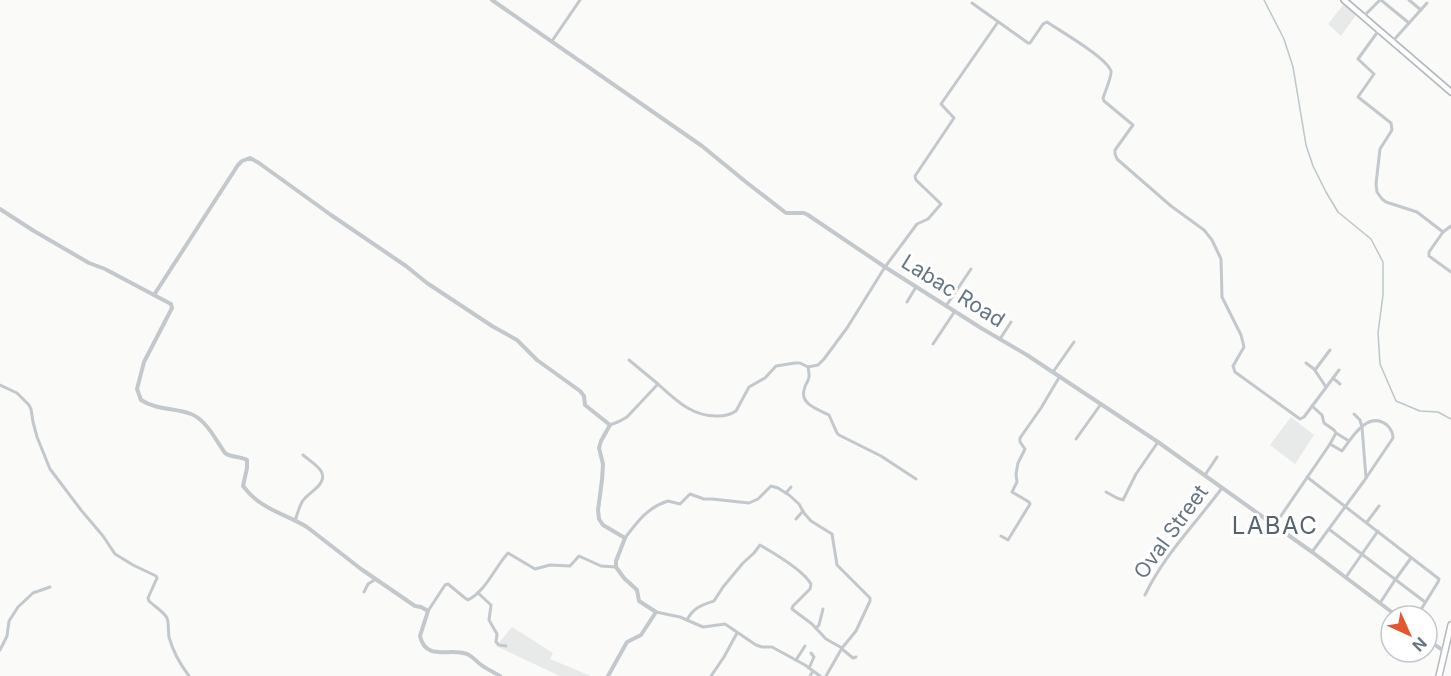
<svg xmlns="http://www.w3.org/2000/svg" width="1451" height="676" font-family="Inter,sans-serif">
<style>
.built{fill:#e8e9e9}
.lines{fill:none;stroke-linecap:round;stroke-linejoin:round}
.stream{stroke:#bbc7cb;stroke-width:1.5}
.secondary-casing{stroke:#b3babf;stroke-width:8}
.primary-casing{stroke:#b5babe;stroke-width:8}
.minor{stroke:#c3c8cc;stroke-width:3}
.tertiary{stroke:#c3c8cc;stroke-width:4}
.secondary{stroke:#fff;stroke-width:4.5}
.primary{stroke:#fff;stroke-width:5}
.labels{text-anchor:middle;stroke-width:6;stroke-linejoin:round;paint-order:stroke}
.street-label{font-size:21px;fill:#657683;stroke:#fff}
.quarter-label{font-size:24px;letter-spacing:1.5px;fill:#57646e;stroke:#fff}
</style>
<rect width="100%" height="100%" fill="#fafaf8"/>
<g class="built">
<polygon points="1344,4 1356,15 1341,36 1328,24"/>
<polygon points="1291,417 1314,435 1295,464 1270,445"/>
<polygon points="512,627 553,653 550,659 591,676 560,676 496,646"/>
</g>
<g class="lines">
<polyline class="stream" points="1264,0 1284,39 1293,67 1306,145 1313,166 1326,192 1338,212 1371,239 1383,262 1383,295 1378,333 1380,364 1396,401 1420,411 1438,412 1451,419"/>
<defs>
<polyline id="secondary" points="1344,0 1451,92"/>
<polyline id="primary" points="1439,676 1451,625"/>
</defs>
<use href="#secondary" class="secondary-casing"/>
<use href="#primary" class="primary-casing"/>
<g class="minor">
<polyline points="1381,0 1409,23"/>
<polyline points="1409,0 1421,10"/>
<path d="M972,3L1028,43H1030L1043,24L1047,22C1060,31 1106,57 1111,71C1112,76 1105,92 1103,98L1104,101L1133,125L1115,150V154L1117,159L1171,206L1204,230L1212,240L1221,259L1222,297L1241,335L1244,347L1233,366L1235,372L1300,419L1304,417L1339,370"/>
<polyline points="1363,17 1380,0"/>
<polyline points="1379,30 1358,59 1374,74 1358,97 1391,123 1392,130 1380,149 1376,184 1377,192 1382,199 1386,202 1417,212 1443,232 1429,252 1429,256 1451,272"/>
<polyline points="552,41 580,0"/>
<polyline points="1392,42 1427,3"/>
<polyline points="1443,232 1451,226"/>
<polyline points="907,302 916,287"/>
<polyline points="946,306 971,269"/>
<polyline points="1000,339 1011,322"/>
<polyline points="933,344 955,311"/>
<polyline points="629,360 658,384"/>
<polyline points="1306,363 1314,369 1326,387"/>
<path d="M808,367C811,383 807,378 804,390C800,405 820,410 829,415L837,433L839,435L881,456L916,479"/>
<polyline points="1315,370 1330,350"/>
<polyline points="1053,372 1074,342"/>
<polyline points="1333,378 1340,384"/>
<path d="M0,385L17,393L29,405L31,409L33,422L37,437L50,469L81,510L103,536L115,554L133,565L156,576L157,578L148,598L149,601C154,606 164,612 167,618C169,623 168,631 169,637C173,652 180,664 189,676"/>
<polyline points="1354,414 1360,420 1362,427 1366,478"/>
<path d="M610,425L620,421L627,417L658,384C676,400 692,417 718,416C725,416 730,415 736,411L749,387L765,378L776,366L795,363H800L808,367L818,365L824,359L847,328L885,267L917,224L928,219L941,204L916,180L915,176L954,118L941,104L998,22"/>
<polyline points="1336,433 1349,441"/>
<polyline points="1076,439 1101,404"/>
<polyline points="1205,475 1217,457"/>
<polyline points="1307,477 1439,579 1438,582 1417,616"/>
<polyline points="1106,492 1117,498 1123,500 1136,474 1158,442"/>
<polyline points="786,493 791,487"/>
<polyline points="796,519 803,511"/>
<path d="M295,521C297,514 299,508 302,502C307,493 329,484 321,471C317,465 309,460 303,455"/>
<polyline points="1367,522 1379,506"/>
<polyline points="1274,526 1330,444 1336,433 1334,430 1324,423 1322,415 1312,406"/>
<polyline points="1330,530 1425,602"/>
<polyline points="1001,536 1008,540 1030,504 1029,502 1012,492 1017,482 1016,474 1018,463 1025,449 1020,442 1020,438 1041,408 1060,376"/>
<path d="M625,538C637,522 648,507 668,501L680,504L690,494L704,499H712L749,503L758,499L771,486L778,488L789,495L799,504L804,513L811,521L832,534L837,565L870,598V601L856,631L842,648L826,676"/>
<path d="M1312,552L1364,481L1393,438C1393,432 1391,429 1387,425C1368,410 1352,437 1342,451L1330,444"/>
<polyline points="1346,577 1378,531"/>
<polyline points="364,592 368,584 376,579"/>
<polyline points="478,593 491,605 489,620 497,634 496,642 499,645 506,646"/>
<path d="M1145,595C1164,555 1196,523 1222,488"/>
<polyline points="1380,603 1395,580 1411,558"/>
<path d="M428,611L445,585L448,584L465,598L468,600C486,591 495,567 508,553L535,569L550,565L570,566L579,556L601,566L616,567"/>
<polyline points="656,612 680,617 703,627 725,624 756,645 762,647 772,647 805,665 820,676"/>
<path d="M687,620C694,607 702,605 714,601L723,587L743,563L754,553L760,545C774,553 804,571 811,584L810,589L793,606L792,609L812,624L826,639L842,648"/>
<polyline points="816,628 819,625 823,609"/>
<polyline points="842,649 853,658 856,657"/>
<polyline points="0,650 7,636 9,621 18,607 33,593 50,587"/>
<polyline points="796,660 805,646"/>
<polyline points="809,668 814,657 811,653"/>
<polyline points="711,676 724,657 737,633"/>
<polyline points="810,676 813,671"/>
</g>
<g class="tertiary">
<polyline points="492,0 702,146 746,182 786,213 804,213 808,215 885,267 981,328 1027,355 1158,442 1312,552 1397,616"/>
<polyline points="0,209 34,231 89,263 105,269 154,295 238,165 242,161 250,158 259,163 331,215 406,266 427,283 492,326 517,340 537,360 580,391 584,396 585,405 610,425 601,441 599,448 603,464 602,480 598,510 599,519 603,525 625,538 616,561 616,567 624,578 637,590 639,601 656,612 641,635 627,642 608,676"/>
<path d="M154,295L171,304L172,308L144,362L137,389L141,400C156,410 175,408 191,414C202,418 211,431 217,441C220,445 222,449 225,453C232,458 240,456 247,460V468L243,486C261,510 284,513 307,527L361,569L415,606L421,607L428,611L420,636C426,663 453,646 469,655C473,657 476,661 480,664C486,669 494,672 500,676"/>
<polyline points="1427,639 1445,652"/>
</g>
<use href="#secondary" class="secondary"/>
<use href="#primary" class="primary"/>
</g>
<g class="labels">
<g class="street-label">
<text transform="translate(953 291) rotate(32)" y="7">Labac Road</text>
<text transform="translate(1171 532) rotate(-54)" y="7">Oval Street</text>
</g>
<g class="quarter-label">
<text x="1275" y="534">LABAC</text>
</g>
</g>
<g transform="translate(1409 634) rotate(135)"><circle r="28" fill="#ffffff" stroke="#c1c8cd" stroke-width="1.5"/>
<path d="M0-4.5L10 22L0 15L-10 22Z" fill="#e4572e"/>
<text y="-9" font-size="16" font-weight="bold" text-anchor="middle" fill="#657683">N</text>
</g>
</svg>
